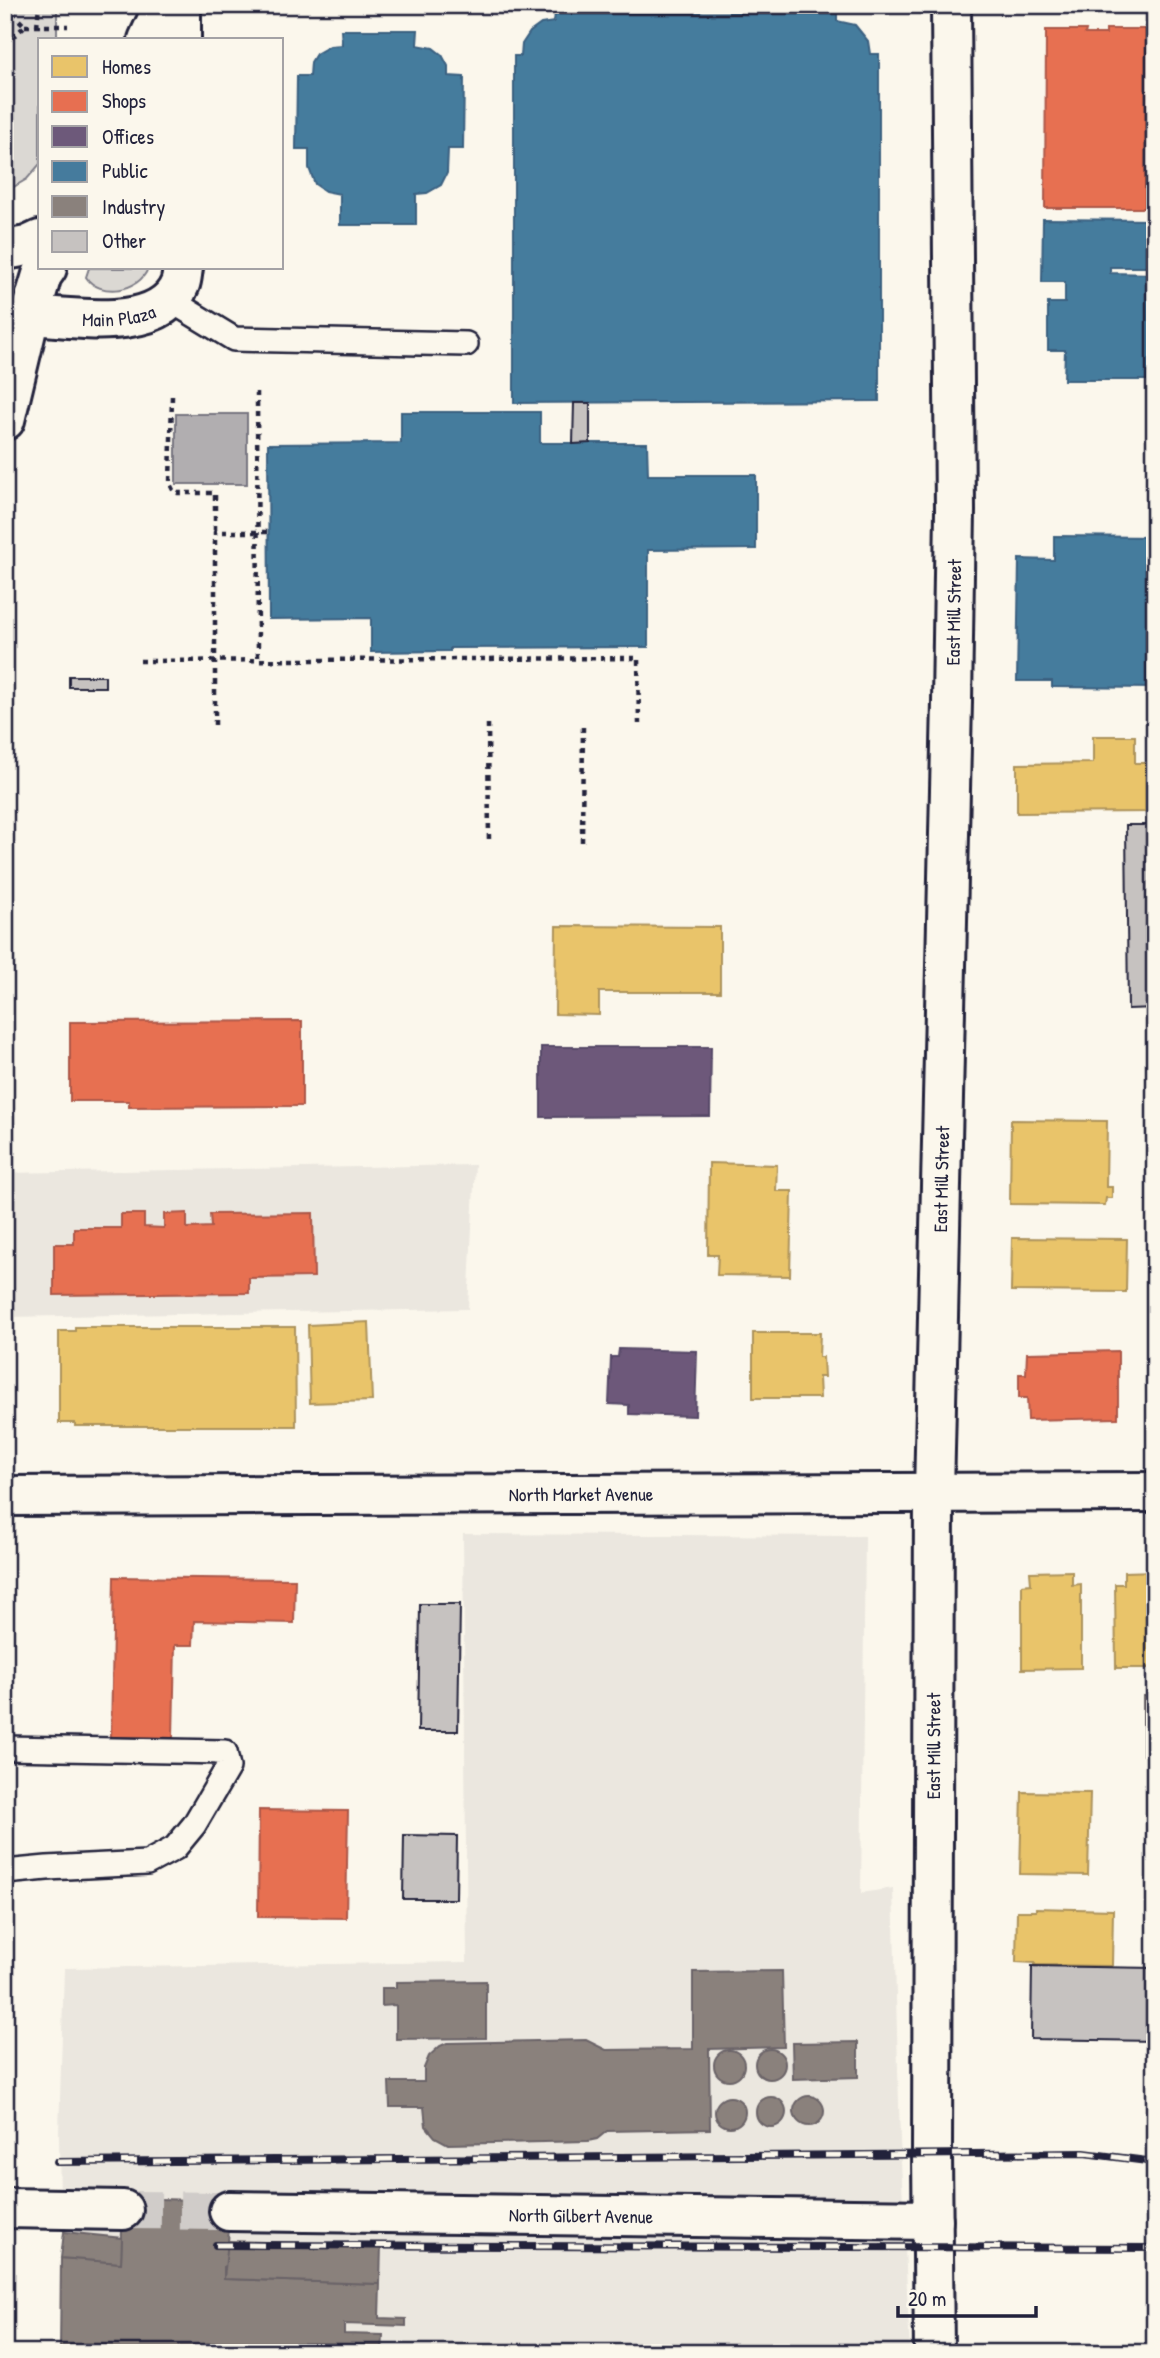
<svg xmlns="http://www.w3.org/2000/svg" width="1160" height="2358" font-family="'Patrick Hand',sans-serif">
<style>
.built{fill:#ebe7df}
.green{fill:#dbd8d3;stroke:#7e7d87;stroke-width:2}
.water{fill:#b1aeb0;stroke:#787681;stroke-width:2}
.homes{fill:#e9c46a;stroke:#ad935c;stroke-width:2}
.shops{fill:#e76f51;stroke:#ac584a;stroke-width:2}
.offices{fill:#6d597a;stroke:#564867;stroke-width:2}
.public{fill:#457b9d;stroke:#3a6080;stroke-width:2}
.industry{fill:#8a817c;stroke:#6b6468;stroke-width:2}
.building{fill:#c6c2c0;stroke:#22223b;stroke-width:2}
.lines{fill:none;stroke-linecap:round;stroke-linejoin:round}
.minor-tunnel{stroke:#d0ccc9;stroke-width:38;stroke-dasharray:38 19;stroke-linecap:butt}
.service-casing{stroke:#22223b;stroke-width:28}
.minor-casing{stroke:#22223b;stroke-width:44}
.secondary-casing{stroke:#22223b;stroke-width:44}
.path{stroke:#22223b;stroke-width:4.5;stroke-dasharray:5 5;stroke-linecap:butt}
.service{stroke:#fbf7ec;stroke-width:23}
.minor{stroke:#fbf7ec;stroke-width:38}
.secondary{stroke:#fbf7ec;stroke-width:38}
.rail-casing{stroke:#22223b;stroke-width:8}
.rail{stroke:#fbf7ec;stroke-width:5;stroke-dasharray:16;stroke-linecap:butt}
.labels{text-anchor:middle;stroke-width:7;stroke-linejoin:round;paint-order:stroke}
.street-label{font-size:19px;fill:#22223b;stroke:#fbf7ec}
</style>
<rect width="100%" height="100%" fill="#fbf7ec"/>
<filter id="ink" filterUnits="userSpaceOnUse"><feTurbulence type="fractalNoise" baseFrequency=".0143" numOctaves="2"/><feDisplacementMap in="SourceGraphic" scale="14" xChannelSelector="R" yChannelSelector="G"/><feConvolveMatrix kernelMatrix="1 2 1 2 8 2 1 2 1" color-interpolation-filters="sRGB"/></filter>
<g filter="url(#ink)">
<g class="built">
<polygon points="475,1165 468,1309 5,1317 5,1173"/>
<polygon points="463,1534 865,1536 861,1893 893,1888 900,2140 910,2353 60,2353 64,2232 60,2207 59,2133 64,1968 467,1962"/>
</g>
<g class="green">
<polygon points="5,5 57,5 57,40 40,40 40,164 27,179 5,192"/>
<path d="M89,268H148C140,292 99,298 86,277Z"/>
</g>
<rect class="water" x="176" y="414" width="71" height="70"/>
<g class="homes">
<polygon points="1093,736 1135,736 1135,763 1155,763 1155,812 1017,813 1017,764 1093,763"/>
<polygon points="556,926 720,927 720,992 599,992 599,1015 555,1014"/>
<polygon points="1011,1120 1107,1121 1106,1187 1112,1187 1112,1198 1106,1198 1105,1205 1010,1204"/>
<polygon points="709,1163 777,1165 776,1191 792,1191 790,1276 717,1275 718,1255 708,1255"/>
<polygon points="1012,1238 1127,1239 1126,1292 1011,1291"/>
<polygon points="369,1322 372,1401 310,1403 308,1325"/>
<polygon points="75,1327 295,1327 296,1426 75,1426 75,1423 59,1423 59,1331 75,1331"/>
<polygon points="753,1333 820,1333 819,1357 823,1357 824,1377 819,1377 820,1398 753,1398"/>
<polygon points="1072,1571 1072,1585 1081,1584 1081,1668 1022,1669 1022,1585 1031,1584 1030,1572"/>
<polygon points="1155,1571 1155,1668 1116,1668 1115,1584 1124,1584 1124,1572"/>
<polygon points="1022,1792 1090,1793 1088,1875 1020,1874"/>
<polygon points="1036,1908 1113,1910 1112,1966 1035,1965 1035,1963 1016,1962 1017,1911 1036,1911"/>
</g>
<g class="shops">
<polygon points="1106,29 1146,29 1145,208 1045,208 1046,30 1086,30 1085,34 1106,34"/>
<polygon points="302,1021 302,1106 129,1107 129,1101 70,1101 70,1022"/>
<polygon points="187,1213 187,1228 211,1227 210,1214 313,1213 314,1277 249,1278 249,1293 54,1295 54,1244 74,1244 74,1228 121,1228 121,1214 144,1214 144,1227 164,1228 164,1214"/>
<polygon points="1118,1351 1118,1418 1028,1420 1027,1398 1019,1398 1019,1374 1026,1374 1027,1353"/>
<polygon points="114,1577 295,1579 294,1623 194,1621 193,1645 175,1645 173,1738 111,1737"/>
<polygon points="259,1810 348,1811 346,1918 258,1917"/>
</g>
<g class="offices">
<polygon points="541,1047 711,1047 710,1116 541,1117"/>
<polygon points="619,1349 697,1351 695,1416 629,1414 629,1405 609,1404 611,1357 618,1357"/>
</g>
<g class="public">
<polygon points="837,12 837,21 855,25 868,41 870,54 879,54 879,401 514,403 514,56 521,56 522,44 530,32 541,24 554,22 555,13"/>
<polygon points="341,30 418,30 417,45 433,48 442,55 448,66 448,76 464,77 463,149 448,149 447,173 441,185 427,193 416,194 416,225 340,225 340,194 325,191 315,184 309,168 309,149 296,149 297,76 310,76 311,62 316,54 330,46 342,45"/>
<polygon points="1043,219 1154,220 1153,267 1110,267 1110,273 1154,274 1155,380 1064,380 1065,350 1048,350 1048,303 1065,303 1065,282 1042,282"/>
<polygon points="401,412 540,412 540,443 647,443 648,475 756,475 756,549 648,550 648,647 450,648 450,651 371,652 371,618 269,619 268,444 401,443"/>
<polygon points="1054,536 1155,537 1155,688 1052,687 1052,681 1017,681 1019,559 1054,560"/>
</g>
<g class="industry">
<rect x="1143" y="1696" width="12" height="59"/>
<polygon points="782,1971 784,2047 709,2049 710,2129 607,2131 597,2139 588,2141 448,2144 435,2137 426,2126 424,2107 390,2107 389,2082 424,2082 424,2068 429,2056 440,2046 447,2043 586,2040 606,2050 693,2049 693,1972"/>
<polygon points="486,1981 486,2038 396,2039 396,2005 382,2006 382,1988 396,1988 396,1982"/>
<polygon points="858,2042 858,2077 793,2079 792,2043"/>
<circle cx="770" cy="2064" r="15"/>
<circle cx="729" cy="2065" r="15"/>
<circle cx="809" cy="2111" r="15"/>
<circle cx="771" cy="2112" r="15"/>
<circle cx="730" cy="2112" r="15"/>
<polygon points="123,2198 230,2201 227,2267 224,2267 224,2279 380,2284 379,2318 406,2319 406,2326 344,2324 344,2334 383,2335 382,2353 60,2353 61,2258 121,2263"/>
<polygon points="64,2232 122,2238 121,2263 61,2258"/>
<polygon points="228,2241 381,2245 380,2284 224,2279"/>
</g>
<g class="building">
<polygon points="574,403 590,403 590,443 573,444"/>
<rect x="69" y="676" width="36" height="11"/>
<polygon points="1126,825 1155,825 1155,1008 1128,1009"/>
<polygon points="420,1604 460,1604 458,1731 418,1731"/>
<polygon points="404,1835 457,1836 456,1899 403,1899"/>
<polygon points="1032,1966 1155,1968 1155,2041 1031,2039"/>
</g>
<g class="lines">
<polyline class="minor-tunnel" points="123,2210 229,2211"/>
<defs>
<g id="service">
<polyline points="170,300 234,339 466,344"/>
<polyline points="5,1748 225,1752 228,1767 194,1825 175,1848 147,1863 47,1868 5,1872"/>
</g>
<g id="minor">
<polyline points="181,5 181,40"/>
<path id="s1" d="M30,315C71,317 161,334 180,284C182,279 182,273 183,268"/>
<path id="s2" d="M5,1496L1155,1492"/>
<polyline points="5,2208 123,2210"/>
<path id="s3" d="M229,2211L933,2220"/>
<path id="s4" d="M934,2353L932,2155L934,1493L952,702L955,511L951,5"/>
</g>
<g id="secondary">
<polyline points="148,40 160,14 167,5"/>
<polyline points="5,250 27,246 40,240"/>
<polyline points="5,420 30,315 42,275 47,268"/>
</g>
</defs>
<use href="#service" class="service-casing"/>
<use href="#minor" class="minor-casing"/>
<use href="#secondary" class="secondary-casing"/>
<g class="path">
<polyline points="5,6 25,26 5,44"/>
<polyline points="25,26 68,26"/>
<polyline points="37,26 39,5"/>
<polyline points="257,392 258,660"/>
<polyline points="172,396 170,484 174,492 178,493 215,493 215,532"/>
<polyline points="140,661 638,658 639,724"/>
<polyline points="488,724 489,843"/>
<polyline points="215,725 215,532 269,532"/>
<polyline points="582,842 583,724"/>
</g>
<use href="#service" class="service"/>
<use href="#minor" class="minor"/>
<use href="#secondary" class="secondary"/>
<defs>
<g id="rail">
<polyline points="57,2162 1084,2153 1155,2162"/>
<polyline points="216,2245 1155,2248"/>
</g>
</defs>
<use href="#rail" class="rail-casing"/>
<use href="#rail" class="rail"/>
</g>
</g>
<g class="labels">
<g class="street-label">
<text dy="7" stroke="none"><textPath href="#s1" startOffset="89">Main Plaza</textPath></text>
<text dy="7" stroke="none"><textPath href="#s4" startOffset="1741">East Mill Street</textPath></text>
<text dy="7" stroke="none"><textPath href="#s4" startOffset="1174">East Mill Street</textPath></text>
<text dy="7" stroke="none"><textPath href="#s2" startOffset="576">North Market Avenue</textPath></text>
<text dy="7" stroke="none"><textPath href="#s4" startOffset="607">East Mill Street</textPath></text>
<text dy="7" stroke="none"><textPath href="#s3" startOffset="352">North Gilbert Avenue</textPath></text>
</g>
</g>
<rect width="1160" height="2358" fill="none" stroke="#fbf7ec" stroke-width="28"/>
<rect x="14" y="14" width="1132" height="2330" fill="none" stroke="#22223b" stroke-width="2.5" filter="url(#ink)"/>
<rect x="38" y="38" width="245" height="231" fill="#fbf7ec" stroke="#a4a2a5" stroke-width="2"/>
<rect x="52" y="56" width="35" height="21" fill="#e9c46a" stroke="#a4a2a5" stroke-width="2"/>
<text x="102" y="74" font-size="21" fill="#22223b">Homes</text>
<rect x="52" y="91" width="35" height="21" fill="#e76f51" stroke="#a4a2a5" stroke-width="2"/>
<text x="102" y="108" font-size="21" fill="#22223b">Shops</text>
<rect x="52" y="126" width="35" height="21" fill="#6d597a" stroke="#a4a2a5" stroke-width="2"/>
<text x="102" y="144" font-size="21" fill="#22223b">Offices</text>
<rect x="52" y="161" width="35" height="21" fill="#457b9d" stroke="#a4a2a5" stroke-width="2"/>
<text x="102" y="178" font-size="21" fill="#22223b">Public</text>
<rect x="52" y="196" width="35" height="21" fill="#8a817c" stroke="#a4a2a5" stroke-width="2"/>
<text x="102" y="214" font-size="21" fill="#22223b">Industry</text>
<rect x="52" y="231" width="35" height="21" fill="#c6c2c0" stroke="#a4a2a5" stroke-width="2"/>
<text x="102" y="248" font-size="21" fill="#22223b">Other</text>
<path d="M898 2306v10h138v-10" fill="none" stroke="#22223b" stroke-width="3.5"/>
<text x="908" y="2306" font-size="21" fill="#22223b" stroke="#fbf7ec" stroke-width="5" paint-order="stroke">20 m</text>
</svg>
